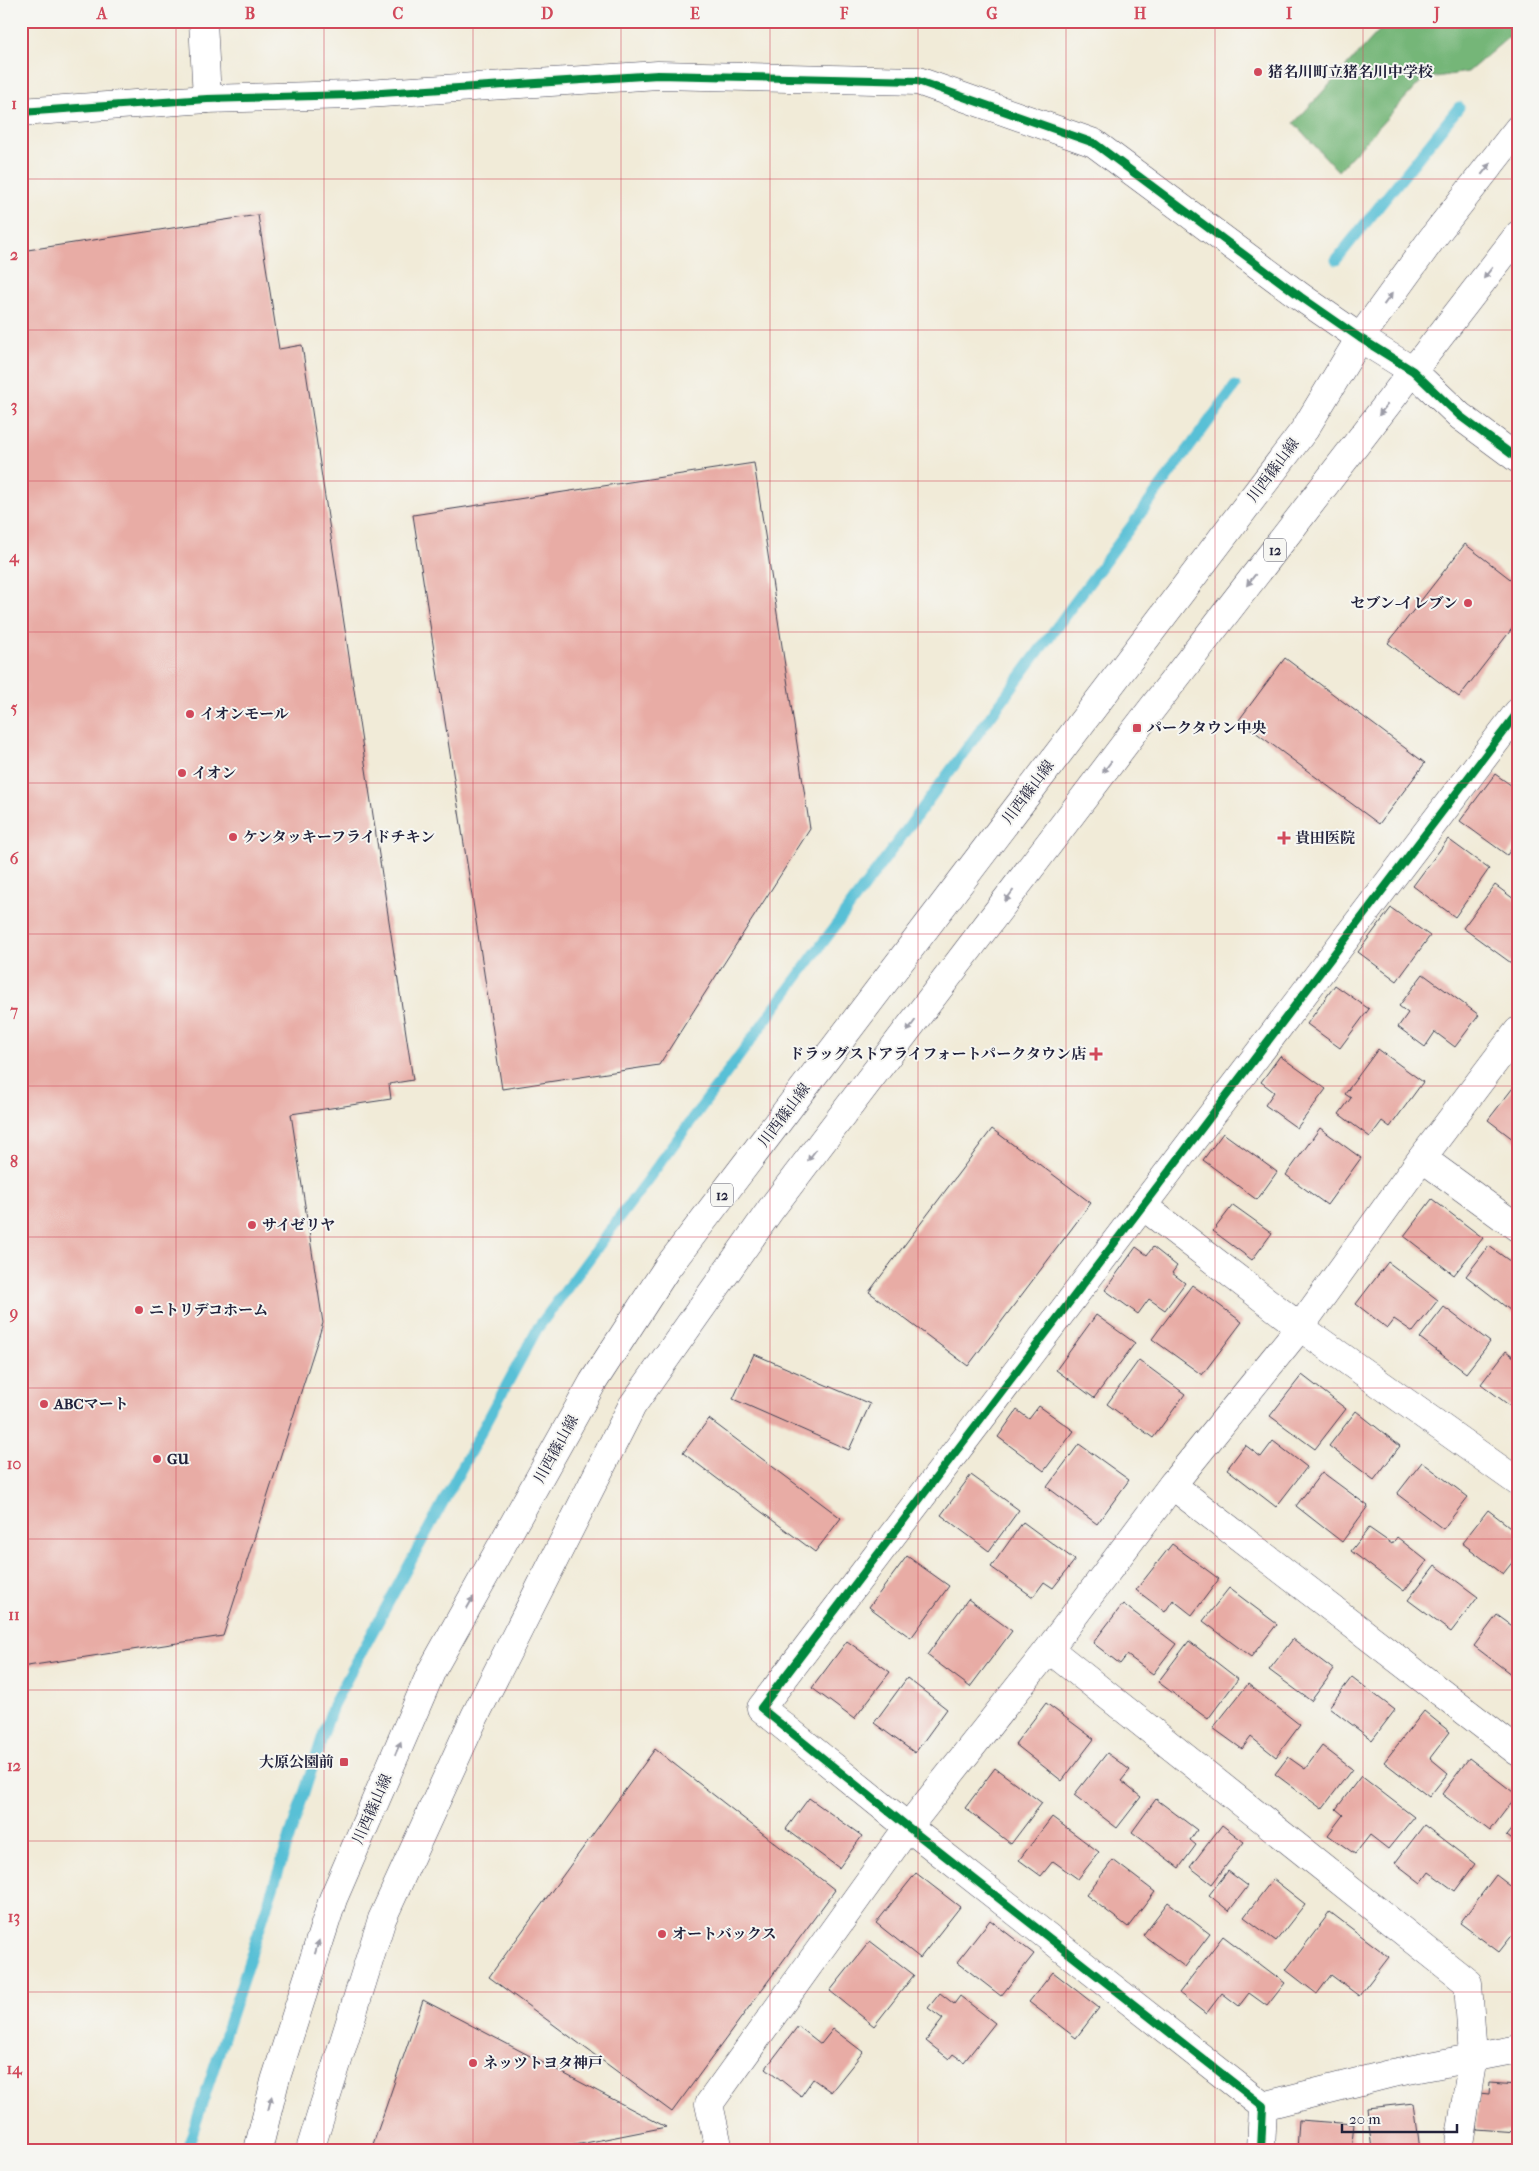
<svg xmlns="http://www.w3.org/2000/svg" width="1539" height="2171" font-family="'IM FELL French Canon','Noto Serif JP',serif">
<style>
.forest{fill:#74b678;stroke:#4b6c5a}
.lines{fill:none;stroke-linecap:round;stroke-linejoin:round}
.stream{stroke:#59c0d6;stroke-width:11}
.building{fill:#e8aca5}
.minor-casing{stroke:#414053;stroke-width:29}
.major-casing{stroke:#414053;stroke-width:29}
.minor{stroke:#fff;stroke-width:28}
.major{stroke:#fff;stroke-width:28}
.cycleway-casing{stroke:#f6f6f2;stroke-width:11}
.cycleway{stroke:#00873e;stroke-width:8}
.oneway{fill:#9c9ca7}
.grid{fill:none;stroke:#d1495b;stroke-width:1;stroke-opacity:0.55}
.poi-dot{fill:#d1495b;stroke:#f6f6f2;stroke-width:2}
.labels{text-anchor:middle;stroke-width:4;stroke-linejoin:round;paint-order:stroke}
.shield{fill:#f6f6f2;stroke:#626272;stroke-width:1}
.shield-label{font-size:14px;font-weight:bold;fill:#22223b}
.poi-label{font-size:15px;font-weight:bold;fill:#22223b;stroke:#f6f6f2;text-anchor:start}
.street-label{font-size:15px;fill:#22223b;stroke:#f6f6f2}
.neatline{fill:none;stroke:#d1495b;stroke-width:2}
.grid-label{font-size:16px;text-anchor:middle;font-weight:bold;fill:#d1495b}
</style>
<rect width="100%" height="100%" fill="#f6f6f2"/>
<filter id="ink" filterUnits="userSpaceOnUse"><feTurbulence type="fractalNoise" baseFrequency=".02" numOctaves="2"/><feDisplacementMap in="SourceGraphic" scale="10" xChannelSelector="R" yChannelSelector="G"/><feConvolveMatrix kernelMatrix="1 2 1 2 8 2 1 2 1" color-interpolation-filters="sRGB"/></filter>
<filter id="wash" filterUnits="userSpaceOnUse"><feTurbulence type="fractalNoise" baseFrequency=".0096" numOctaves="4" result="noise"/><feDisplacementMap in="SourceGraphic" scale="20" xChannelSelector="R" yChannelSelector="G"/><feGaussianBlur stdDeviation="1.12" result="paint"/><feColorMatrix in="noise" values="0 0 0 0 0 0 0 0 0 0 0 0 0 0 0 0 0 1.4 0 .05"/><feComposite in="paint" operator="in"/></filter>
<g filter="url(#wash)">
<rect width="100%" height="100%" fill="#f1ebd8"/>
<polygon class="forest" points="1388,21 1518,21 1518,29 1468,72 1423,79 1338,171 1294,123"/>
<g class="lines">
<g class="stream">
<polyline points="1336,260 1459,107"/>
<polyline points="187,2150 333,1705 537,1329 1235,386"/>
</g>
</g>
<g id="blocks">
<g class="building">
<polygon points="258,215 279,349 302,345 413,1080 389,1084 391,1099 291,1114 323,1323 223,1636 21,1667 21,251"/>
<polygon points="754,463 810,829 659,1065 502,1089 413,515"/>
<polygon points="1465,544 1518,585 1518,621 1459,697 1388,643"/>
<polygon points="1285,658 1425,763 1379,824 1239,720"/>
<polygon points="1495,774 1518,790 1518,840 1507,855 1460,821"/>
<polygon points="1448,839 1489,869 1455,917 1413,886"/>
<polygon points="1495,885 1518,902 1518,968 1463,928"/>
<polygon points="1391,908 1430,936 1397,981 1358,952"/>
<polygon points="1423,974 1479,1015 1455,1047 1435,1032 1425,1047 1398,1027 1408,1013 1399,1006"/>
<polygon points="1335,985 1369,1009 1340,1048 1307,1024"/>
<polygon points="1378,1049 1423,1082 1390,1127 1382,1121 1370,1137 1339,1114 1351,1098 1345,1094"/>
<polygon points="1280,1056 1326,1089 1297,1128 1265,1105 1274,1092 1261,1082"/>
<polygon points="1516,1084 1518,1085 1518,1143 1488,1120"/>
<polygon points="1320,1128 1361,1158 1327,1205 1286,1175"/>
<polygon points="992,1129 1091,1203 968,1366 869,1292"/>
<polygon points="1223,1133 1277,1172 1257,1200 1203,1160"/>
<polygon points="1432,1199 1483,1238 1454,1275 1404,1236"/>
<polygon points="1233,1205 1272,1233 1252,1260 1213,1231"/>
<polygon points="1489,1246 1518,1267 1518,1311 1515,1314 1466,1276"/>
<polygon points="1136,1247 1147,1255 1153,1247 1177,1266 1172,1273 1185,1283 1165,1310 1149,1299 1138,1314 1105,1290"/>
<polygon points="1388,1262 1438,1300 1413,1332 1394,1319 1387,1328 1356,1304"/>
<polygon points="1192,1285 1242,1322 1202,1375 1152,1339"/>
<polygon points="1444,1307 1490,1342 1466,1373 1420,1338"/>
<polygon points="1096,1315 1135,1343 1094,1398 1056,1370"/>
<polygon points="1506,1351 1518,1360 1518,1412 1481,1384"/>
<polygon points="754,1354 870,1404 849,1450 733,1399"/>
<polygon points="1139,1360 1185,1394 1153,1438 1107,1404"/>
<polygon points="1302,1375 1346,1409 1315,1449 1270,1416"/>
<polygon points="1039,1406 1074,1431 1044,1471 998,1437 1017,1410 1029,1419"/>
<polygon points="1356,1411 1400,1446 1374,1480 1329,1446"/>
<polygon points="709,1419 841,1518 815,1552 683,1453"/>
<polygon points="1273,1441 1307,1467 1276,1507 1227,1469 1245,1445 1261,1457"/>
<polygon points="1079,1444 1129,1480 1097,1524 1047,1487"/>
<polygon points="1422,1462 1468,1497 1443,1529 1397,1494"/>
<polygon points="1322,1472 1368,1506 1342,1542 1296,1506"/>
<polygon points="971,1475 1019,1510 989,1551 941,1515"/>
<polygon points="1488,1510 1518,1533 1518,1555 1503,1574 1462,1543"/>
<polygon points="1023,1522 1075,1560 1053,1588 1044,1582 1033,1597 991,1567"/>
<polygon points="1369,1528 1392,1544 1397,1537 1427,1561 1404,1591 1351,1551"/>
<polygon points="1172,1544 1219,1579 1192,1615 1173,1600 1165,1612 1136,1590"/>
<polygon points="907,1556 949,1586 911,1638 869,1607"/>
<polygon points="1435,1565 1478,1597 1451,1632 1408,1600"/>
<polygon points="1229,1588 1277,1624 1251,1657 1203,1621"/>
<polygon points="968,1599 1012,1631 970,1687 927,1655"/>
<polygon points="1123,1604 1176,1644 1153,1674 1127,1655 1120,1664 1093,1643"/>
<polygon points="1497,1615 1518,1630 1518,1675 1516,1678 1474,1646"/>
<polygon points="1293,1639 1334,1670 1311,1701 1269,1670"/>
<polygon points="847,1641 890,1672 854,1719 812,1688"/>
<polygon points="1189,1641 1238,1679 1208,1719 1158,1682"/>
<polygon points="1352,1677 1395,1710 1372,1740 1329,1707"/>
<polygon points="907,1678 947,1709 915,1753 874,1723"/>
<polygon points="1248,1684 1300,1725 1276,1757 1251,1737 1242,1749 1213,1728"/>
<polygon points="1046,1703 1094,1739 1062,1781 1015,1744"/>
<polygon points="1424,1711 1450,1732 1430,1758 1448,1773 1429,1797 1384,1762"/>
<polygon points="1322,1746 1352,1769 1322,1809 1275,1774 1288,1757 1305,1769"/>
<polygon points="655,1749 835,1890 672,2112 489,1977"/>
<polygon points="1107,1753 1130,1770 1121,1781 1141,1797 1117,1828 1074,1795"/>
<polygon points="1469,1758 1517,1795 1490,1831 1442,1794"/>
<polygon points="995,1768 1042,1803 1011,1844 965,1808"/>
<polygon points="1361,1776 1414,1817 1388,1849 1370,1835 1355,1854 1328,1835 1343,1815 1336,1809"/>
<polygon points="809,1798 862,1836 839,1868 786,1829"/>
<polygon points="1156,1799 1197,1830 1190,1840 1196,1845 1179,1868 1132,1832"/>
<polygon points="1052,1817 1099,1852 1078,1879 1053,1861 1041,1876 1019,1860"/>
<polygon points="1518,1821 1518,1845 1506,1836"/>
<polygon points="1222,1825 1244,1842 1212,1884 1190,1867"/>
<polygon points="1424,1825 1475,1864 1455,1891 1429,1872 1421,1883 1395,1863"/>
<polygon points="1113,1860 1155,1892 1128,1927 1086,1895"/>
<polygon points="1228,1871 1248,1886 1229,1911 1209,1895"/>
<polygon points="916,1873 960,1907 920,1958 876,1923"/>
<polygon points="1496,1875 1518,1892 1518,1928 1499,1952 1460,1923"/>
<polygon points="1273,1879 1305,1904 1276,1941 1244,1917"/>
<polygon points="1168,1902 1210,1934 1185,1967 1143,1935"/>
<polygon points="1330,1912 1389,1957 1359,1996 1331,1975 1317,1994 1286,1970"/>
<polygon points="990,1920 1034,1954 1001,1996 957,1962"/>
<polygon points="1223,1936 1285,1983 1267,2006 1249,1993 1239,2006 1222,1993 1206,2014 1179,1993"/>
<polygon points="870,1941 914,1975 874,2026 830,1991"/>
<polygon points="1053,1972 1099,2008 1076,2038 1029,2002"/>
<polygon points="940,1993 954,2004 960,1996 995,2023 964,2062 953,2054 949,2059 926,2041 943,2019 928,2008"/>
<polygon points="423,2000 666,2127 550,2150 371,2150"/>
<polygon points="798,2026 821,2044 833,2029 863,2052 831,2092 813,2079 801,2096 766,2068"/>
<polygon points="1490,2082 1518,2084 1518,2132 1476,2129 1479,2093 1489,2094"/>
<polygon points="1414,2103 1420,2150 1372,2150 1367,2108"/>
<polygon points="1299,2120 1354,2124 1351,2150 1297,2150"/>
</g>
</g>
</g>
<g filter="url(#ink)">
<use href="#blocks" fill-opacity="0" stroke="#414053" stroke-width="1"/>
<g class="lines">
<defs>
<g id="minor">
<polyline points="203,21 207,99"/>
<polyline points="21,112 207,99 351,95 658,75 918,81 1094,143 1301,297 1360,338 1413,371 1460,416 1518,459"/>
<polyline points="1422,1158 1518,1228"/>
<polyline points="1143,1206 1300,1327 1518,1482"/>
<polyline points="1172,1485 1518,1752"/>
<polyline points="1049,1649 1468,1983 1473,2057 1458,2150"/>
<polyline points="1263,2106 1393,2073 1518,2049"/>
<polyline points="719,2150 709,2104 908,1827 1049,1649 1172,1485 1300,1327 1422,1158 1518,1031"/>
<polyline points="1261,2150 1263,2106 908,1827 761,1708 1518,712"/>
</g>
<g id="major">
<polyline points="258,2150 275,2081 333,1899 432,1670 593,1382 667,1268 1305,429 1360,338 1431,240 1518,129"/>
<polyline points="310,2150 382,1919 475,1716 632,1406 771,1209 1137,728 1518,235"/>
</g>
</defs>
<use href="#minor" class="minor-casing"/>
<use href="#major" class="major-casing"/>
<use href="#minor" class="minor"/>
<use href="#major" class="major"/>
<defs>
<g id="cycleway">
<polyline points="21,112 207,99 351,95 658,75 918,81 1094,143 1301,297 1360,338 1413,371 1460,416 1518,459"/>
<polyline points="1261,2150 1263,2106 908,1827 761,1708 1518,712"/>
</g>
</defs>
<use href="#cycleway" class="cycleway-casing"/>
<use href="#cycleway" class="cycleway"/>
</g>
<defs><path id="oneway-solid" d="M-6-.8H1V-3.2L6.5 0L1 3.2V.8H-6Z" transform="scale(1.25)"/></defs>
<g class="oneway">
<use href="#oneway-solid" transform="translate(1486 169) rotate(-52)"/>
<use href="#oneway-solid" transform="translate(1488 273) rotate(128)"/>
<use href="#oneway-solid" transform="translate(1388 299) rotate(-54)"/>
<use href="#oneway-solid" transform="translate(1383 410) rotate(128)"/>
<use href="#oneway-solid" transform="translate(1251 580) rotate(128)"/>
<use href="#oneway-solid" transform="translate(1107 767) rotate(127)"/>
<use href="#oneway-solid" transform="translate(1009 896) rotate(127)"/>
<use href="#oneway-solid" transform="translate(911 1026) rotate(127)"/>
<use href="#oneway-solid" transform="translate(812 1155) rotate(127)"/>
<use href="#oneway-solid" transform="translate(470 1603) rotate(-61)"/>
<use href="#oneway-solid" transform="translate(398 1748) rotate(-66)"/>
<use href="#oneway-solid" transform="translate(317 1947) rotate(-73)"/>
<use href="#oneway-solid" transform="translate(270 2103) rotate(-76)"/>
</g>
</g>
<path class="grid" d="M176,21V2150M324,21V2150M473,21V2150M621,21V2150M770,21V2150M918,21V2150M1066,21V2150M1215,21V2150M1363,21V2150M21,179H1518M21,330H1518M21,481H1518M21,632H1518M21,783H1518M21,934H1518M21,1086H1518M21,1237H1518M21,1388H1518M21,1539H1518M21,1690H1518M21,1841H1518M21,1992H1518"/>
<g class="poi-dot">
<circle cx="1258" cy="72" r="5"/>
<circle cx="1468" cy="603" r="5"/>
<circle cx="190" cy="714" r="5"/>
<rect x="1132" y="723" width="10" height="10" rx="2.5"/>
<circle cx="182" cy="773" r="5"/>
<circle cx="233" cy="837" r="5"/>
<path d="M1281.5 830.5h5v5h5v5h-5v5h-5v-5h-5v-5h5z"/>
<path d="M1093.5 1046.5h5v5h5v5h-5v5h-5v-5h-5v-5h5z"/>
<circle cx="252" cy="1225" r="5"/>
<circle cx="139" cy="1310" r="5"/>
<circle cx="44" cy="1404" r="5"/>
<circle cx="157" cy="1459" r="5"/>
<rect x="339" y="1757" width="10" height="10" rx="2.5"/>
<circle cx="662" cy="1934" r="5"/>
<circle cx="473" cy="2063" r="5"/>
</g>
<g class="labels">
<g class="shield">
<rect x="1264" y="538.5" width="22" height="23" rx="4"/>
<rect x="711" y="1183.5" width="22" height="23" rx="4"/>
</g>
<g class="shield-label">
<text x="1275" y="555">12</text>
<text x="722" y="1200">12</text>
</g>
<g class="poi-label">
<text x="1268" y="77">猪名川町立猪名川中学校</text>
<text x="1458" y="608" text-anchor="end">セブン-イレブン</text>
<text x="200" y="719">イオンモール</text>
<text x="1147" y="733">パークタウン中央</text>
<text x="192" y="778">イオン</text>
<text x="243" y="842">ケンタッキーフライドチキン</text>
<text x="1295" y="843">貴田医院</text>
<text x="1086" y="1059" text-anchor="end">ドラッグストアライフォートパークタウン店</text>
<text x="262" y="1230">サイゼリヤ</text>
<text x="149" y="1315">ニトリデコホーム</text>
<text x="54" y="1409">ABCマート</text>
<text x="167" y="1464">GU</text>
<text x="334" y="1767" text-anchor="end">大原公園前</text>
<text x="672" y="1939">オートバックス</text>
<text x="483" y="2068">ネッツトヨタ神戸</text>
</g>
<g class="street-label">
<text transform="translate(1273 470) rotate(-53)" y="5">川西篠山線</text>
<text transform="translate(1028 792) rotate(-53)" y="5">川西篠山線</text>
<text transform="translate(784 1115) rotate(-53)" y="5">川西篠山線</text>
<text transform="translate(556 1449) rotate(-61)" y="5">川西篠山線</text>
<text transform="translate(372 1809) rotate(-66)" y="5">川西篠山線</text>
</g>
</g>
<rect width="1539" height="2171" fill="none" stroke="#f6f6f2" stroke-width="55"/>
<path d="M1342 2124v8h115v-8" fill="none" stroke="#22223b" stroke-width="2.5"/>
<text x="1349" y="2124" font-size="15" fill="#22223b" stroke="#f6f6f2" stroke-width="4" paint-order="stroke">20 m</text>
<rect x="28" y="28" width="1484" height="2116" class="neatline"/>
<g class="grid-label">
<text x="102" y="19">A</text>
<text x="250" y="19">B</text>
<text x="398" y="19">C</text>
<text x="547" y="19">D</text>
<text x="695" y="19">E</text>
<text x="844" y="19">F</text>
<text x="992" y="19">G</text>
<text x="1140" y="19">H</text>
<text x="1289" y="19">I</text>
<text x="1437" y="19">J</text>
<text x="14" y="109">1</text>
<text x="14" y="260">2</text>
<text x="14" y="411">3</text>
<text x="14" y="562">4</text>
<text x="14" y="713">5</text>
<text x="14" y="864">6</text>
<text x="14" y="1016">7</text>
<text x="14" y="1167">8</text>
<text x="14" y="1318">9</text>
<text x="14" y="1469">10</text>
<text x="14" y="1620">11</text>
<text x="14" y="1771">12</text>
<text x="14" y="1922">13</text>
<text x="14" y="2074">14</text>
</g>
</svg>
